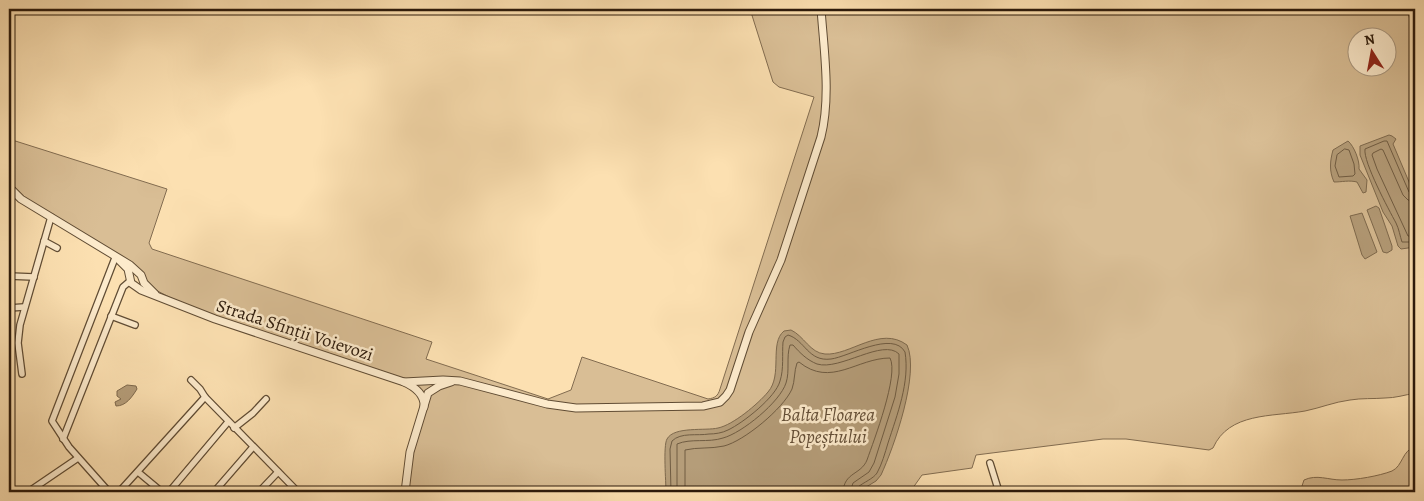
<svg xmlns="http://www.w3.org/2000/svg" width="1424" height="501" font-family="Alegreya,serif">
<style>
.green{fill:#d9be95;stroke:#826c50;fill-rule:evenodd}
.water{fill:#b59d79;stroke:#7e694d}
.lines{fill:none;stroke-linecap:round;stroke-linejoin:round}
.shore{stroke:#705c42;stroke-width:1}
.minor-casing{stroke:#604c34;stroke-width:8}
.tertiary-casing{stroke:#604c34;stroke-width:9}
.minor{stroke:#fdebcc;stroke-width:5.5}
.tertiary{stroke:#fdebcc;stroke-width:7}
.labels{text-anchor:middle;stroke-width:5;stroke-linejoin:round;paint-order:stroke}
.street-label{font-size:18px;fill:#2c1a0b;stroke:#fdebcc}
.water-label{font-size:19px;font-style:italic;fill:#634e37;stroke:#fdebcc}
</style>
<rect width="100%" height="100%" fill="#fce0b1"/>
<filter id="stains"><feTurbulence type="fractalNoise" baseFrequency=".004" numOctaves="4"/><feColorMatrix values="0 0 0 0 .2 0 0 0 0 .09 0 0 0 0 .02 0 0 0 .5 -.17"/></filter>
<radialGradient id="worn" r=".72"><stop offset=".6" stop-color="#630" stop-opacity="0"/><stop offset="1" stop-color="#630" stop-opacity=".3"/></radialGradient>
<g class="green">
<path d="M750,9H1407L1415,38V393C1405,395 1395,398 1385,398C1373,399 1362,398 1350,400C1334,402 1320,408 1305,411C1272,417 1229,412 1213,448L1209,450L1126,439H1103L976,455L972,468L922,475L910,492H408L412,458L426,410L421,398L403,379L212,315L169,297L150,287L143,274L20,196L15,187L9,184V139L167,189L149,243L152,249L432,342L426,359L548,399L571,390L582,357L708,399C715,398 718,396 720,389L814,97L779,87L773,82ZM1356,38H1386V68H1356Z"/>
<path d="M1415,447V492H1300L1304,480C1317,474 1328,480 1342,480C1356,480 1379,476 1392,471C1403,466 1402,450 1415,447Z"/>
</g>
<g class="water">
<polygon points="1389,135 1392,136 1396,139 1393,144 1415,196 1415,247 1401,249 1398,246 1392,226 1383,212 1360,155 1360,146"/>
<path d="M1348,141C1354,146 1360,161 1359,169L1367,180L1366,192L1363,193L1357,182C1349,180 1342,182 1334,182C1329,171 1330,161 1333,150Z"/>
<polygon points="1376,206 1379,208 1392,246 1392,250 1387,253 1383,252 1367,210"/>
<polygon points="1362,213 1377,252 1365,259 1362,255 1350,216"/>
<path d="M791,330C804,336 810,353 825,354C850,356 880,325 907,345C920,373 894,447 881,475L876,481L858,492H666C666,482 663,446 667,439C674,426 706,431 718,428C733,425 758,404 768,392C783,375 769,343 784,331Z"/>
<path d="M127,385L136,386L137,389C132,397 126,406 116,406L115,402L121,399L117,396V391Z"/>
</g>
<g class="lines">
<g class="shore">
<polygon points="1345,149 1349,150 1354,164 1355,174 1353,176 1339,177 1335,166 1337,155"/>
<path d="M1415,195L1409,192L1387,141H1384L1365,149C1363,162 1389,210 1396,223C1399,229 1400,236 1402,242H1415"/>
<polyline points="1415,202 1408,200 1403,195 1383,150 1381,149 1373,153 1372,155 1377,169 1408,236 1415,236"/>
<path d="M671,492L670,449L672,441C681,432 697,436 709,434C715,434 722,433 728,430C743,423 776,397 780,381C784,369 782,354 783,342L785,337L788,335C805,340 808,362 831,359C848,357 893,330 905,352C910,382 897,415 888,443C885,453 882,464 877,473C873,479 864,482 858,487L856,492"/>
<path d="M677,492V444C691,438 708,443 723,438C742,433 780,402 786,383C790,371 786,357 790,345H793C800,353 807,360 817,364C840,371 883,338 899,354V374L895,397L874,463L869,472L853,483L850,492"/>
<path d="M685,492V450C697,447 711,449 724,446C744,441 783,409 792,389C795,381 794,371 797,363L799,362C831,388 857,358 890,358C899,375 874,440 867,460C861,475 844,472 843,492"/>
</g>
<defs>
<g id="minor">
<polyline points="1413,12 1415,12"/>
<polyline points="44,241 57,248"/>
<polyline points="9,276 34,277"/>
<polyline points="9,308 24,307"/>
<polyline points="111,316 135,325"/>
<polyline points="22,374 18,343 20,325 51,217"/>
<polyline points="191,380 200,389 205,397 298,492"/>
<polyline points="234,428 253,413 266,399"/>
<polyline points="63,439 123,287 130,281"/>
<polyline points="990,463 999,492"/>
<polyline points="138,472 162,492"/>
<polyline points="28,492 78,458"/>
<polyline points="109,492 69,447 52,421 115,258"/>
<polyline points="119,492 205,397"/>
<polyline points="169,492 228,422"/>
<polyline points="214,492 253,447"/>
<polyline points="259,492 278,472"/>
</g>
<g id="tertiary">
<polyline points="9,187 21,199 130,265 141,275 144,283 155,294"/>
<path d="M118,259L128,269L131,283L141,290L215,319L404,382C415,387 425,394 424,407"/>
<path d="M404,382L443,380L460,381L547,404L576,408L703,406L720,402L726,396L730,390L749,332L781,260L821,137C831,96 824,51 821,9"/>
<polyline points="405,492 410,452 428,393 439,386 451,382"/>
</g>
</defs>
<use href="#minor" class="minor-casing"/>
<use href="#tertiary" class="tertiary-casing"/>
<use href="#minor" class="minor"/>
<use href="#tertiary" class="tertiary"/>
</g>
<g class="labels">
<g class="street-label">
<text transform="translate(295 330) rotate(18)" y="6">Strada Sfinții Voievozi</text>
</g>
<g class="water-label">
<text x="828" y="421">Balta Floarea<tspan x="828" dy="22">Popeștiului</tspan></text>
</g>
</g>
<rect width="1424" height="501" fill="none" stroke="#fce0b1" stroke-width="30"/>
<rect x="10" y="10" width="1404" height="481" fill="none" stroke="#2c1a0b" stroke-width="2.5"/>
<rect x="15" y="15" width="1394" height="471" fill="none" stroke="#2c1a0b"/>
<g transform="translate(1372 52) rotate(349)"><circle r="24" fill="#fdebcc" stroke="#a9977f"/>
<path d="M0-4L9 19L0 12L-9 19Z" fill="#8f2418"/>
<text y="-8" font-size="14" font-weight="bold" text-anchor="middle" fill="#2c1a0b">N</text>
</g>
<rect width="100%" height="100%" filter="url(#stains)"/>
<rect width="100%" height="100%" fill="url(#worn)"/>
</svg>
